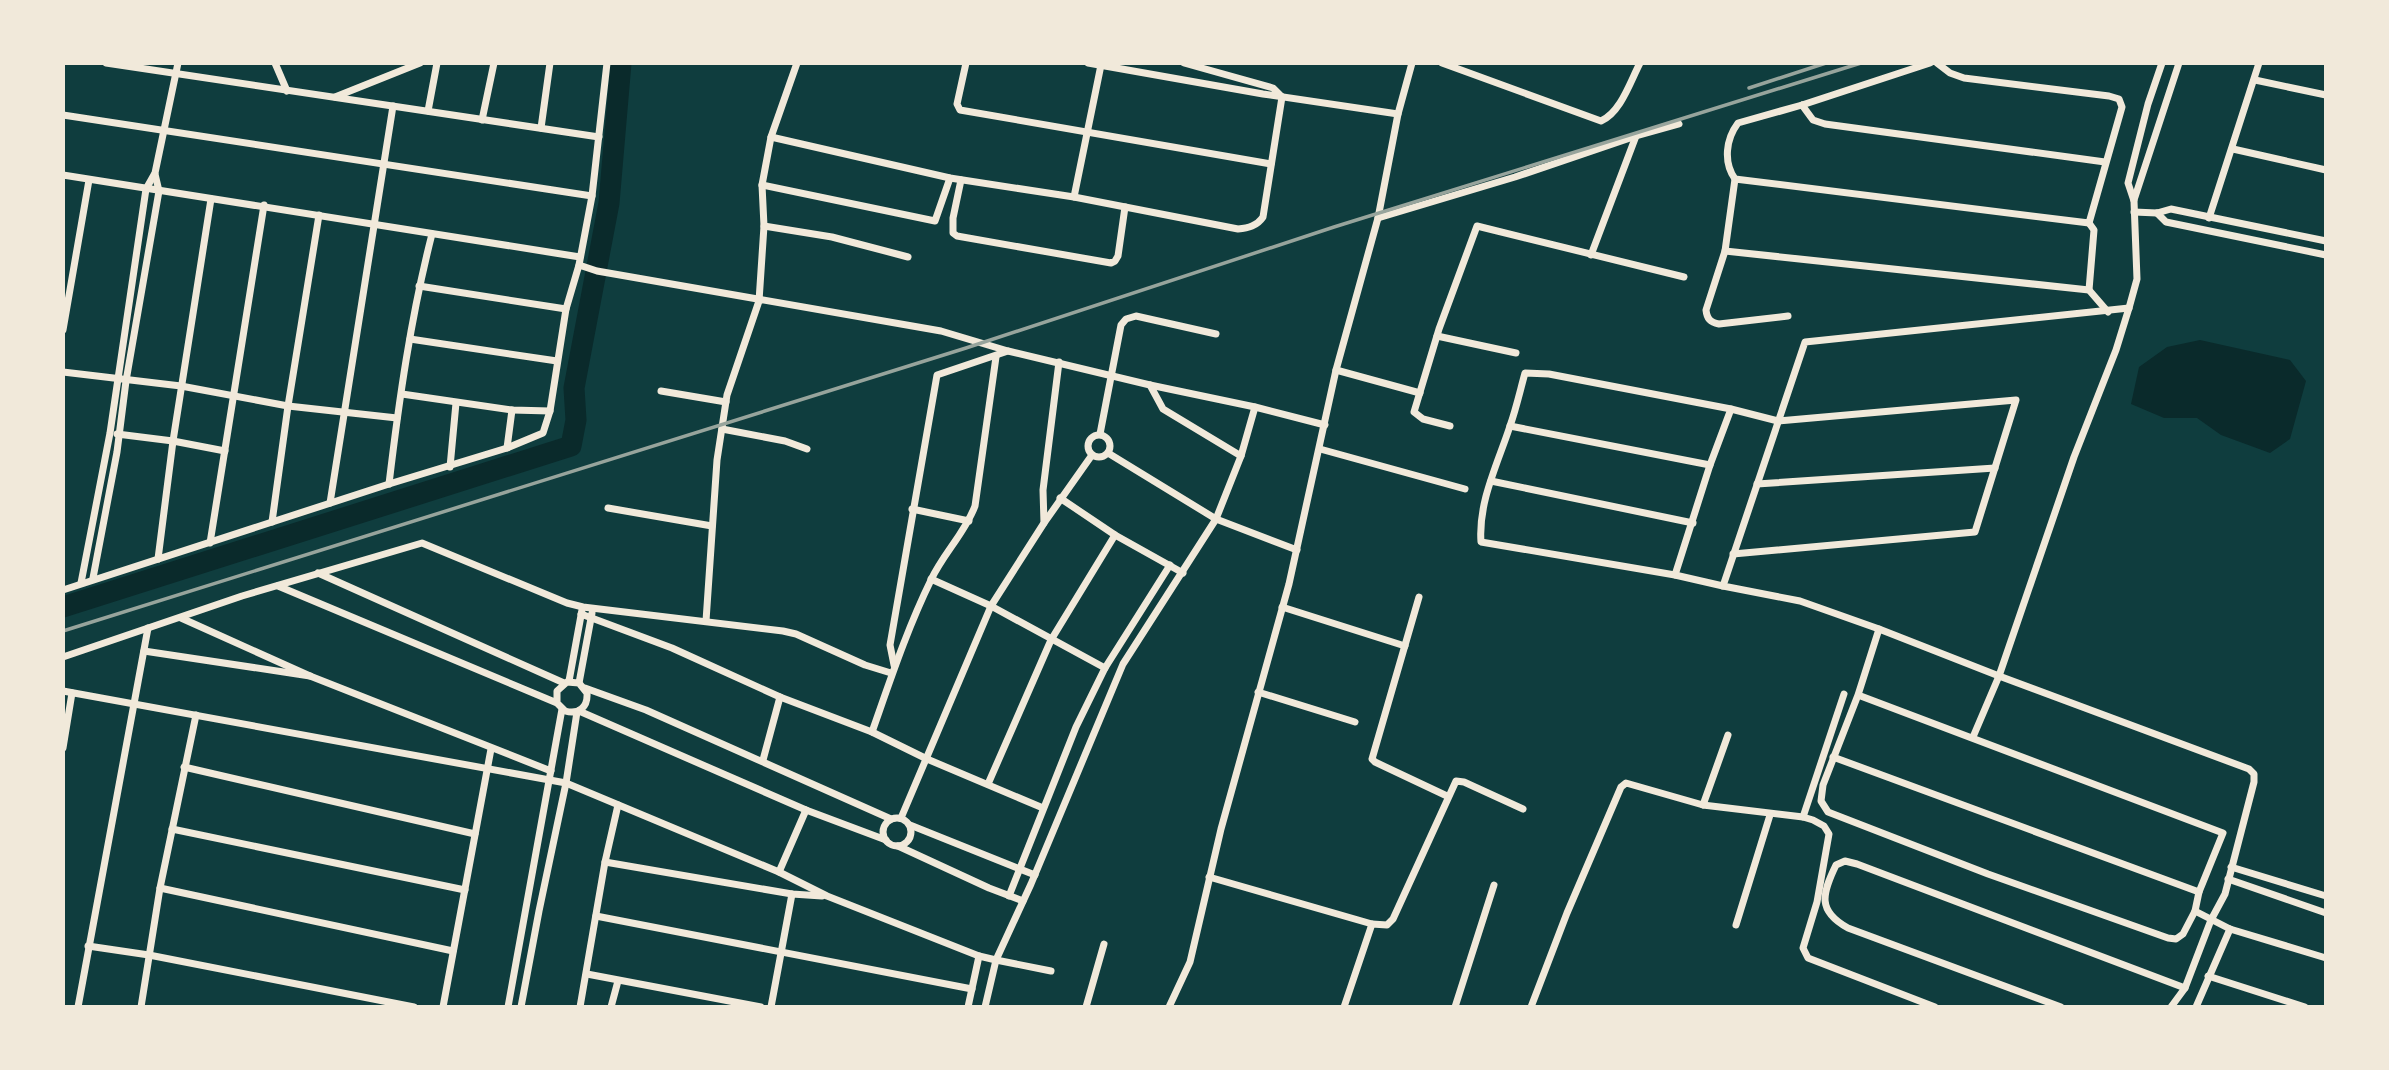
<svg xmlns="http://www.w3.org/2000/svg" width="2389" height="1070" font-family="Barlow,sans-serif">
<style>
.water{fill:#0a2a2b}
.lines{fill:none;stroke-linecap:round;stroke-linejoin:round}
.river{stroke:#0a2a2b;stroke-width:21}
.minor{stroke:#f1e9da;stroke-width:7}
.rail{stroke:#97a49c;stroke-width:3.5}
</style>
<rect width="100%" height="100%" fill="#0f3d3e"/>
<polygon class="water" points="2200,340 2290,360 2306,381 2290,439 2270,453 2221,435 2197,418 2164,418 2131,404 2139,367 2167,347"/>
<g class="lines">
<polyline class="river" points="63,607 571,446 576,420 574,388 609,203 621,63"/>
<g class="minor">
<polyline points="106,63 599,137"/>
<polyline points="275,63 287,91"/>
<polyline points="966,63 957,104 960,110 1271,164"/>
<polyline points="1088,63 1263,94 1398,114"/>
<polyline points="1184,63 1273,88 1282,97"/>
<path d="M1442,63L1601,121C1621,112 1630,82 1640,63"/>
<path d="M1930,63L1802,105L1738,123C1726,139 1723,162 1735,179L2089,223L2122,107L2119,99L2109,96L1964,78L1950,73L1937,63"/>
<polyline points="2255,80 2326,95"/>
<polyline points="335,97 420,63"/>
<polyline points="1802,105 1813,120 1825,124 2105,162"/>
<polyline points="428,111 437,63"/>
<polyline points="63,115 592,196"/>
<polyline points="482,120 494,63"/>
<polyline points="541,128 550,63"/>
<path d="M771,137L950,178L1074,197L1238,229C1248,228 1257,226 1263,217L1282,97"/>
<polyline points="2233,149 2326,170"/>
<polyline points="63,175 580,257"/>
<path d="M1735,179L1725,251L1706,310C1707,319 1710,322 1719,324L1788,316"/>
<polyline points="961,180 953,218 953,233 957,236 1111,263 1115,261 1118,256 1125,207"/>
<polyline points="762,185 935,221 950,178"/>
<polyline points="1074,197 1101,65"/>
<polyline points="2134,200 2179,63"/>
<polyline points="2134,212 2157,213 2171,209 2326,241"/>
<polyline points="2157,213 2166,222 2326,255"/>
<polyline points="1378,218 1515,177 1636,136 1679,124"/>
<polyline points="2209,218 2259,63"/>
<polyline points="764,226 832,237 908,257"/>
<polyline points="1725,251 2089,290 2108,312"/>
<polyline points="1591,255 1636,136"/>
<polyline points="579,265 597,271 941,331 1008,351"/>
<polyline points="419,286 566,309"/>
<polyline points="2089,290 2094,230 2089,223"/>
<polyline points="63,330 89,180"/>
<polyline points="1437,336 1516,353"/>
<polyline points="410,339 557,361"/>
<polyline points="1336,370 1420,393"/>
<polyline points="63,372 181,386 288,406 397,418"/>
<polyline points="1150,385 1163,409 1241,456"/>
<polyline points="661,391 726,402"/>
<polyline points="402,394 512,410 550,411"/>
<polyline points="1450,426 1423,419 1414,412 1439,329 1477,226 1684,277"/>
<polyline points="1510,426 1710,465"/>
<polyline points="722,429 785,441 807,449"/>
<polyline points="117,434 173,441 225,451"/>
<polyline points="1100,434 1121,325 1126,319 1136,316 1216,334"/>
<circle cx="1099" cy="446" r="11"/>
<polyline points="507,448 512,410"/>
<polyline points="1320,449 1465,489"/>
<polyline points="1108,453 1216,519 1297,550"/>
<polyline points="450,467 456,403"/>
<polyline points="1491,481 1693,523"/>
<path d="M389,484C399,400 411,316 432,234"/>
<polyline points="1757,484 1995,468"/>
<polyline points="1060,498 1115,535 1183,573"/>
<polyline points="330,503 393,106"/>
<polyline points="608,508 712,526"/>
<polyline points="912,509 969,521"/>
<polyline points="272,522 288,406 319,215"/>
<polyline points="1044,523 1092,455"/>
<polyline points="210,543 264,205"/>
<polyline points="158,559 173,441 211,199"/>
<polyline points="318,573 564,683"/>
<polyline points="1675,575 1710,465 1731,409"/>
<polyline points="93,578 117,452 126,381 159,191 155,174"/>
<polyline points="931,579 991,606 1105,668"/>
<polyline points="81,583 110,433 146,189 155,173 178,63"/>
<path d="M278,586L557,703L565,711C579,715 588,707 587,693L579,683L567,682L557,691V703"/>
<path d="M1723,586L1675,575L1481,542C1478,502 1498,463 1510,426C1516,409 1520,391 1525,373L1549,374L1731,409L1778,421L2016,400L1975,532L1733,554"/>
<polyline points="63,590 389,484 507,448 543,433 550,411 566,309 579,265 592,196 607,63"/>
<polyline points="1419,597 1372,759 1375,762 1447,796"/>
<polyline points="1282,607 1405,646"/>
<polyline points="581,614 672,648 780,697 872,732 927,759 1043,808"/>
<polyline points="181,618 310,676 551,771"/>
<polyline points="706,621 717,460 727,395 759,301 764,226 762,185 771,137 797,63"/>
<polyline points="1879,629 1800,601 1723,586 1805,342 2129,308"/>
<polyline points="144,651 310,676"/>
<polyline points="63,657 242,596 422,543 567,603 583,607 783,631 796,634 865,665 891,673"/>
<polyline points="894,665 890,645 937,375 1008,351 1150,385 1255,407 1325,425"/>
<polyline points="569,681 582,610"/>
<polyline points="579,683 592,613"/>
<polyline points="585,688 646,710 891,819"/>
<polyline points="63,691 566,783 779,872 827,896 979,956 996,960 985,1007"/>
<polyline points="1258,692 1355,722"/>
<polyline points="1858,695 2223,833 2199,892 2195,911 2183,934 2176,939 2168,938 1988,874 1828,812 1821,801 1823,785 1858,695 1879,629 1999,676 2249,769 2254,774 2254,782 2225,894 2211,920 2185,988 2171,1007"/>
<polyline points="579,711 806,810 886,840"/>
<path d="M872,732C890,681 907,629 931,580C943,554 965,533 975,506L996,357"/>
<polyline points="1973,737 1999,676 2074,457 2116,350 2129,308 2137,279 2134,201 2128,183 2148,104 2162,63"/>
<polyline points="63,748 72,693"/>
<polyline points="1833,757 2199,892"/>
<polyline points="763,760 780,697"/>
<polyline points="184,767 475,834"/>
<polyline points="988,784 1051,640 1115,535"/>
<polyline points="1703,805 1728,735"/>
<polyline points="1803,817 1844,694"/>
<polyline points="901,818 991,606 1044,523 1043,490 1059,362"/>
<circle cx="897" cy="832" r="14"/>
<polyline points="910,825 1035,875"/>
<polyline points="172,829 465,890"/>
<polyline points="898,846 989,888 1023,901"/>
<polyline points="605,862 792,894 822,896"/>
<polyline points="2231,867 2326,896"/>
<polyline points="779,872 806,810"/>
<polyline points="1209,877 1372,924 1387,925 1393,919 1456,781 1464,782 1523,809"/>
<polyline points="2228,879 2326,913"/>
<polyline points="160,888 453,951"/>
<polyline points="1009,896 1076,727 1105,668 1170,565"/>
<polyline points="2195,911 2230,929 2326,958"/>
<polyline points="596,916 972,989"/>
<polyline points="1736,925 1770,815"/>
<polyline points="88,946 149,955 414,1007"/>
<polyline points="1051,971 996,960 1031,884 1123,664 1216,519 1241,456 1255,407"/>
<polyline points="587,974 761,1007"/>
<polyline points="2208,976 2305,1007"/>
<polyline points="78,1007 148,628"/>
<polyline points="141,1007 160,888 196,715"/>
<polyline points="443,1007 491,749"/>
<polyline points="508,1007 562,709"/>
<polyline points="521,1007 539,911 566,783 577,712"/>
<polyline points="580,1007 605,862 618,805"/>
<polyline points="611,1007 618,981"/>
<polyline points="771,1007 792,894"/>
<polyline points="968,1007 979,956"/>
<polyline points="1086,1007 1104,944"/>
<polyline points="1169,1007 1190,962 1221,829 1289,584 1336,370 1378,218 1398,114 1412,63"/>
<polyline points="1344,1007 1372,924"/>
<polyline points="1455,1007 1494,885"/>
<polyline points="1531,1007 1567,913 1621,787 1626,783 1703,805 1803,817 1813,820 1824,826 1829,834 1817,902 1803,948 1808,958 1935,1007"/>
<path d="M2061,1007L1848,928C1817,911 1822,894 1836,865L1845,861L1857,864L2185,988"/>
<polyline points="2196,1007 2230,929"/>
</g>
<g class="rail">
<polyline points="1749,88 1826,63"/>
<polyline points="63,631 966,348 1334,227 1861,63"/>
</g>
</g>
<rect width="2389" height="1070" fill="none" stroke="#f1e9da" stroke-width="130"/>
</svg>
